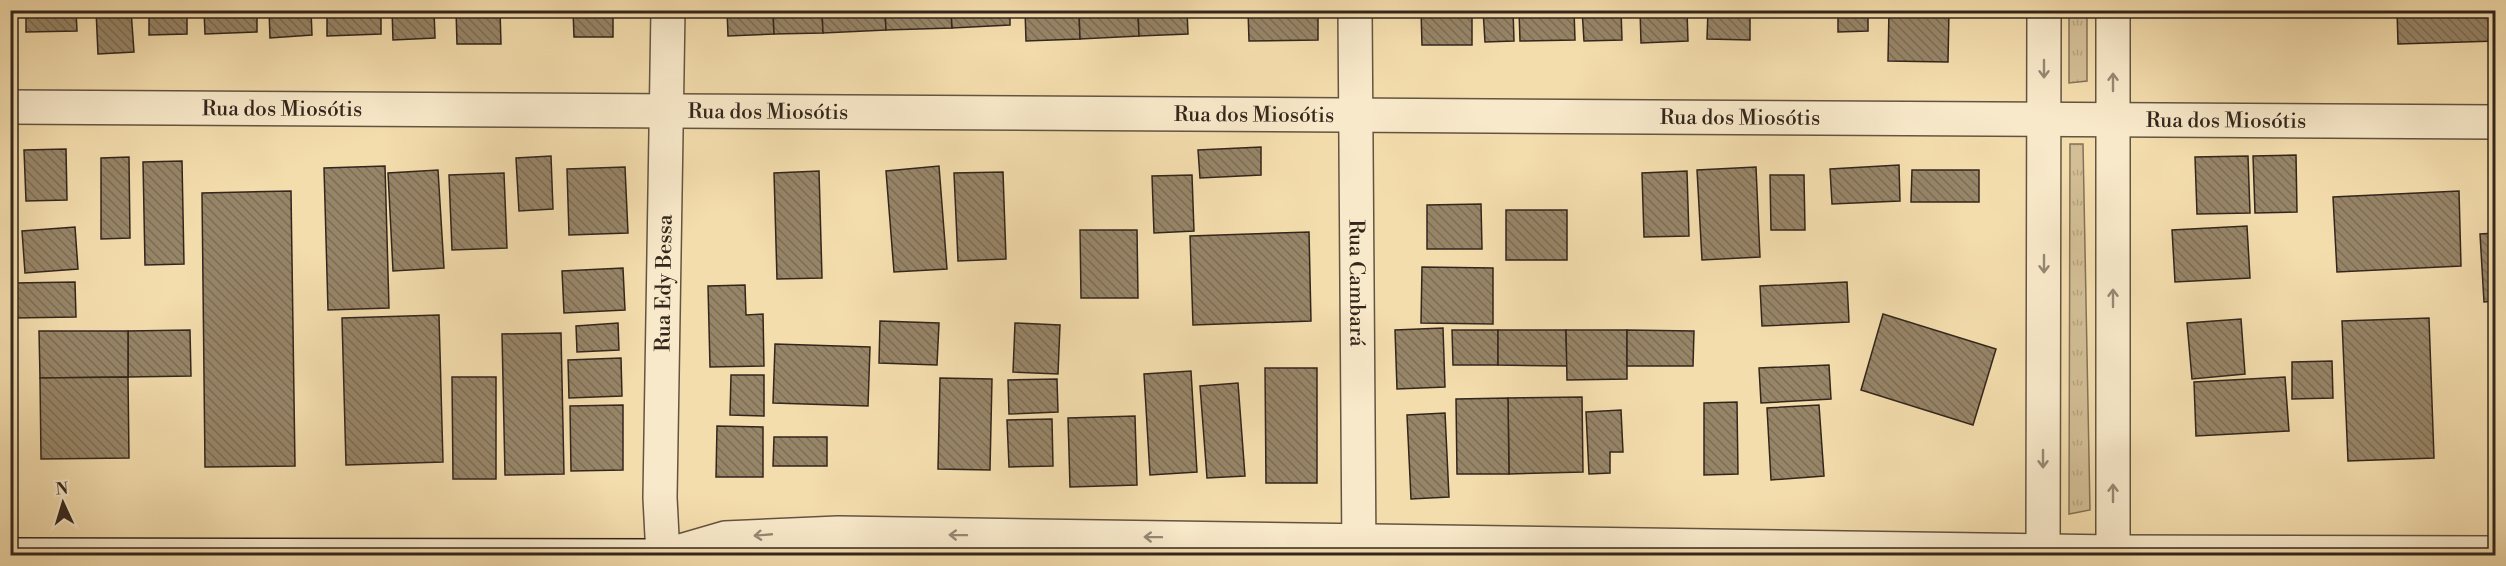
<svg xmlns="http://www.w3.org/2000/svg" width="2506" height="566" font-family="'Libre Bodoni',serif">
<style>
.grass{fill:url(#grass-tufts);stroke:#837259;stroke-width:1.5}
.building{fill:url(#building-back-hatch);stroke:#33261d;stroke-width:1.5}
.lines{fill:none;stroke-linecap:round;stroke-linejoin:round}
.minor-casing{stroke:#635441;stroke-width:36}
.tertiary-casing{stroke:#635441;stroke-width:36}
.secondary-casing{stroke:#33261d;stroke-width:36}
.minor{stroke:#f8e9ca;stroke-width:33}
.tertiary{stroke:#f8e9ca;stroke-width:33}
.secondary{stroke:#f8e9ca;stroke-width:33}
.oneway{stroke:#968874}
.labels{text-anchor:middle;stroke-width:6;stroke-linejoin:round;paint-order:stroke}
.street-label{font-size:21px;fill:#33261d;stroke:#f8e9ca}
</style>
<defs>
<pattern id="grass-tufts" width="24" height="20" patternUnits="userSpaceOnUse" patternTransform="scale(1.5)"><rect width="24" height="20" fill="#d3be95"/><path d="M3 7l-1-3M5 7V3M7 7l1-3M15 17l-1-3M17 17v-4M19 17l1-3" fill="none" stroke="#b6a380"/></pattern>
<pattern id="building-back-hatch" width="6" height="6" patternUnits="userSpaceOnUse" patternTransform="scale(1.5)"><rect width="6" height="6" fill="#978568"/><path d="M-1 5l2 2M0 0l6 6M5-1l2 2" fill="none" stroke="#7c6d55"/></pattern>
</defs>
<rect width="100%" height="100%" fill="#f4ddad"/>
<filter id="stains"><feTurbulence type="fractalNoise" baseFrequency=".00333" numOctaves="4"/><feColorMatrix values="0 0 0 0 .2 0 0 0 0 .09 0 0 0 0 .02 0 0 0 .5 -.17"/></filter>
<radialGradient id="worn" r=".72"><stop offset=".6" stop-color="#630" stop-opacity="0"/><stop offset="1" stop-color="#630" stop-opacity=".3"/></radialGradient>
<g class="grass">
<polygon points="2069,11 2087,11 2087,81 2069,83"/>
<polygon points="2070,144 2083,144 2090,510 2069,514"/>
</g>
<g class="building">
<polygon points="26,10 76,10 77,31 26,32"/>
<polygon points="96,10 131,10 134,52 98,54"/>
<polygon points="149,10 187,10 187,34 149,35"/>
<polygon points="204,10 257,10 257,32 205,34"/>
<polygon points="269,10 311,10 312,35 270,38"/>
<polygon points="327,10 381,10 381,34 327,36"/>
<polygon points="392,10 434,10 435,38 393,40"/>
<polygon points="456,10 500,10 501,44 457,44"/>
<polygon points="573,10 613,10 613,37 574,37"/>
<polygon points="727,10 773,10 774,34 728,36"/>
<polygon points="773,10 822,10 823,33 774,34"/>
<polygon points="822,10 885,10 886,30 823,33"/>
<polygon points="885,10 951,10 952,28 886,30"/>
<polygon points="951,10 1010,10 1010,25 952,28"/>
<polygon points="1025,10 1079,10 1080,39 1026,41"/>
<polygon points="1079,10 1138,10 1139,36 1080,39"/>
<polygon points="1138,10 1187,10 1188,34 1139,36"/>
<polygon points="1248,10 1318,10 1318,40 1249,41"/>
<polygon points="1421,10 1472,10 1472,45 1422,45"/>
<polygon points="1483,10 1513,10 1514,41 1485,42"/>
<polygon points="1519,10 1574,10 1575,40 1520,41"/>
<polygon points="1582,10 1621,10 1622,40 1584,41"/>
<polygon points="1640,10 1687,10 1688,41 1641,43"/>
<polygon points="1708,10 1750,10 1750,40 1707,39"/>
<polygon points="1838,10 1868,10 1868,31 1838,32"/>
<polygon points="1889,10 1949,10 1948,62 1888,61"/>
<polygon points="2397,10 2496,10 2496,41 2398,44"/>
<polygon points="1261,147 1261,175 1200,178 1198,150"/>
<polygon points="66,149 67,200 26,201 24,150"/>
<polygon points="2296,155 2297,212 2255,213 2253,156"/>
<polygon points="551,156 553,209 519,211 516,158"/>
<polygon points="2248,156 2250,213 2197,214 2195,157"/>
<polygon points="129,157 130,238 101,239 101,158"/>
<polygon points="182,161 184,264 145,265 143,162"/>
<polygon points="1899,165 1900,201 1832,204 1830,169"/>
<polygon points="385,166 389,308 328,310 324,168"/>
<polygon points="939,166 947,269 894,272 886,171"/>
<polygon points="625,167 628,233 569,235 567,169"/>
<polygon points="1756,167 1760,257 1702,260 1697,170"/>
<polygon points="438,170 444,268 393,271 388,173"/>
<polygon points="1912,170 1979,170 1979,202 1911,202"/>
<polygon points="819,171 822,278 777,279 774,173"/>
<polygon points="1687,171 1689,236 1644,237 1642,173"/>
<polygon points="1003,172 1006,259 958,261 954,173"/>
<polygon points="504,173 507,248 452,250 449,175"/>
<polygon points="1192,175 1194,231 1154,233 1152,176"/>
<polygon points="1770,175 1804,175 1805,230 1771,230"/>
<polygon points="291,191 295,466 205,467 202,193"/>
<polygon points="2459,191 2461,266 2337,272 2333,197"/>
<polygon points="1481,204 1482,249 1427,249 1427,205"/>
<rect x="1506" y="210" width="61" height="50"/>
<polygon points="2247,226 2250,278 2175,282 2172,230"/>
<polygon points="75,227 78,269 25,273 22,231"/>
<polygon points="1080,230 1137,230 1138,298 1081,298"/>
<polygon points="1309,232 1311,321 1193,325 1190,236"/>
<polygon points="2496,233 2496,301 2484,302 2480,234"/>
<polygon points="1422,267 1493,268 1493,324 1421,323"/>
<polygon points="623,268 625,310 564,313 562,271"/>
<polygon points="75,282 76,317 15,318 14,283"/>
<polygon points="1847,282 1849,322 1762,326 1760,286"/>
<polygon points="745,285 746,315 763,314 764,366 710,367 708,286"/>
<polygon points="1883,314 1996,349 1973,425 1861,390"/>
<polygon points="439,315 443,462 346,465 342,318"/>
<polygon points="2429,318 2434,458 2348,461 2342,321"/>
<polygon points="2241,319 2245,374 2192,379 2187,323"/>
<polygon points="880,321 939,323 937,365 879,363"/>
<polygon points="618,323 619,350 577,352 576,326"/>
<polygon points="1015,323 1060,325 1058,374 1013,372"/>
<polygon points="1443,328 1445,387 1397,389 1395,330"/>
<polygon points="190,330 191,376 128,377 128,331"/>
<polygon points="1452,330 1498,330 1498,365 1453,365"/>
<polygon points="1498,330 1566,330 1567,366 1498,365"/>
<polygon points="1566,330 1627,330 1627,379 1567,380"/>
<polygon points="1627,330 1694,331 1693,366 1627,366"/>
<polygon points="39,331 128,331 128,377 40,378"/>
<polygon points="561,333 564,474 505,475 502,334"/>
<polygon points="775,344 870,347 868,406 773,403"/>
<polygon points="621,358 622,396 569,398 568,360"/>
<polygon points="2332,361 2333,398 2292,399 2292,362"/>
<polygon points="1829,365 1831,399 1761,403 1759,368"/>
<polygon points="1265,368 1317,368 1317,483 1266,483"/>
<polygon points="1191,371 1197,472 1150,475 1144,374"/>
<polygon points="731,375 764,375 764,416 730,415"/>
<polygon points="128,377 129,458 41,459 40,378"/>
<polygon points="452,377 496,377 496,479 453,479"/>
<polygon points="2285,377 2289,431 2196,436 2194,382"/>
<polygon points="940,378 992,379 990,470 938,469"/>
<polygon points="1057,379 1058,412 1009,414 1008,380"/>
<polygon points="1238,383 1245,476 1207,478 1200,386"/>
<polygon points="1582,397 1583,472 1509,474 1508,398"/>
<polygon points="1508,398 1509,474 1457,474 1456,399"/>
<polygon points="1737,402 1738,474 1704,475 1704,403"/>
<polygon points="623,405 623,470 571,471 570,406"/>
<polygon points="1819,405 1824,476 1771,480 1767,408"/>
<rect x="2492" y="406" width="4" height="69"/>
<polygon points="1621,410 1623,452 1610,452 1610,473 1589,474 1586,412"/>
<polygon points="1445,413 1449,497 1411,499 1407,415"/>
<polygon points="1135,416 1137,485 1070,487 1068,418"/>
<polygon points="1052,419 1053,466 1009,467 1007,420"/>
<polygon points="717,426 763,427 763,477 716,477"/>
<polygon points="774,437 827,437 827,466 773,466"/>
</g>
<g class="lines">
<defs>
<g id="minor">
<path id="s1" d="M1355,10L1359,556"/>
<path id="s2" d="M10,107L2496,122"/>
<polyline points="663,556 725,538 838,533 2113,552 2496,553"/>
<path id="s3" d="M663,556L660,498L668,10"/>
</g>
<g id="tertiary">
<polyline points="2043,556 2044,10"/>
<polyline points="2113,556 2113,10"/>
</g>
<polyline id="secondary" points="10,555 657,556"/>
</defs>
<use href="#minor" class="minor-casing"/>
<use href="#tertiary" class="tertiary-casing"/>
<use href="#secondary" class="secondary-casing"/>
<use href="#minor" class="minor"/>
<use href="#tertiary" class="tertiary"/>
<use href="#secondary" class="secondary"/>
</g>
<defs><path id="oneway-shaft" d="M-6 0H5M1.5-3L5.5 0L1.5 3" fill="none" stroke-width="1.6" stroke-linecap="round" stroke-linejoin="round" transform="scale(1.5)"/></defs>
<g class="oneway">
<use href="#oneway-shaft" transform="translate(2044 69) rotate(90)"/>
<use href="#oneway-shaft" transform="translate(2113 82) rotate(-90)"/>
<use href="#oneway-shaft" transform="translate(2044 264) rotate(90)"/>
<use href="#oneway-shaft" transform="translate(2113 298) rotate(-90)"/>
<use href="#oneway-shaft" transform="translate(2043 459) rotate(90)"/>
<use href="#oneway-shaft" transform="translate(2113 493) rotate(-90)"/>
<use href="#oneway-shaft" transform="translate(763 535) rotate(175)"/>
<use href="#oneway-shaft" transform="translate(958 535) rotate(-179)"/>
<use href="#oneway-shaft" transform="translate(1153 537) rotate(-179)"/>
</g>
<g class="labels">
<g class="street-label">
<text dy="7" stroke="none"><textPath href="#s2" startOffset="272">Rua dos Miosótis</textPath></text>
<text dy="7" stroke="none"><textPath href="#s2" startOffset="758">Rua dos Miosótis</textPath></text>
<text dy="7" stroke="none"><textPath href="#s2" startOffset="1244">Rua dos Miosótis</textPath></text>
<text dy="7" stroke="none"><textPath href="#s2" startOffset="1730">Rua dos Miosótis</textPath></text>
<text dy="7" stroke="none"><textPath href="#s2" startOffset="2216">Rua dos Miosótis</textPath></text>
<text dy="7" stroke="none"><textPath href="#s3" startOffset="273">Rua Edy Bessa</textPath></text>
<text dy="7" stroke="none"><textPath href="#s1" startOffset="273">Rua Cambará</textPath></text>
</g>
</g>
<rect width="2506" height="566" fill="none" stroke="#f4ddad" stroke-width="36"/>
<rect x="12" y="12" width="2482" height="542" fill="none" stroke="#33261d" stroke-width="3"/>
<rect x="18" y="18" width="2470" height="530" fill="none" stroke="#33261d" stroke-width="1.5"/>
<g transform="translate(63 503) rotate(356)" stroke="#f8e9ca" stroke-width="4.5" paint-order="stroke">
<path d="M0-4.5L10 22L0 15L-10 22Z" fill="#33261d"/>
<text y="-9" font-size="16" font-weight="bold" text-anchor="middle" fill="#33261d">N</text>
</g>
<rect width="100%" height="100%" filter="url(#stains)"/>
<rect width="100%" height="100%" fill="url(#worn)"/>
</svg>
